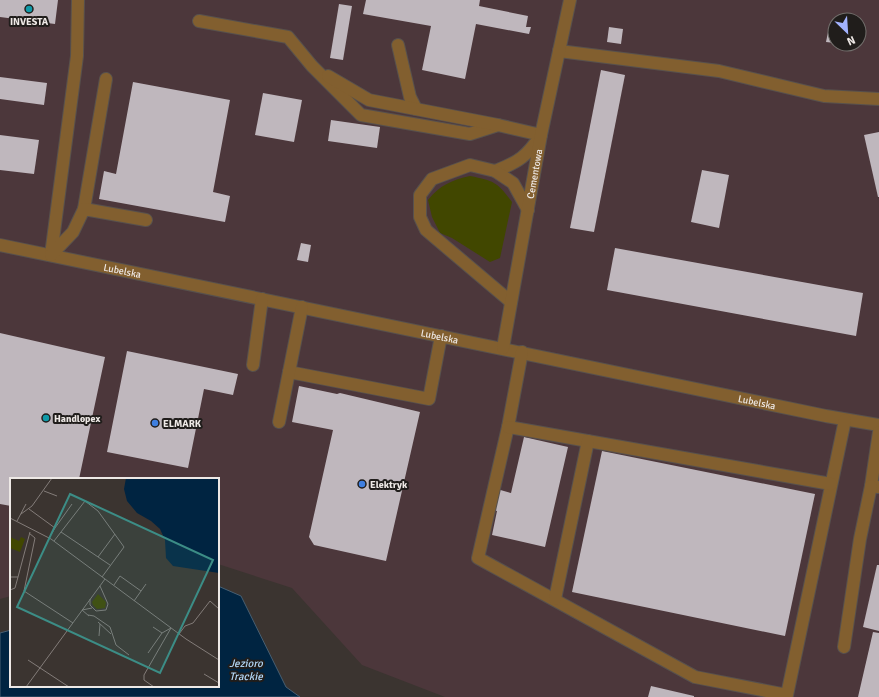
<svg xmlns="http://www.w3.org/2000/svg" width="879" height="697" font-family="Signika,sans-serif">
<style>
.industrial{fill:#4c373b;fill-rule:evenodd}
.green{fill:#414700}
.water{fill:#002441;stroke:#475f72}
.building{fill:#bfb7bd}
.lines{fill:none;stroke-linecap:round;stroke-linejoin:round}
.minor-casing{stroke:#58514d;stroke-width:14}
.minor{stroke:#825f2f;stroke-width:12}
.culture-dot{fill:#0f9aa8;stroke:#201d1b;stroke-width:1.5}
.shop-dot{fill:#3f7fe0;stroke:#201d1b;stroke-width:1.5}
.labels{text-anchor:middle;stroke-width:4;stroke-linejoin:round;paint-order:stroke}
.poi-label{font-size:10px;font-weight:bold;fill:#eee9e6;stroke:#201d1b;text-anchor:start}
.street-label{font-size:10px;fill:#eee9e6;stroke:#201d1b}
.water-label{font-size:11px;font-style:italic;fill:#b3d7f6;stroke:#201d1b}
.inset-road{fill:none;stroke:#837c79;stroke-width:1}
.view{fill:#3c8d86;fill-opacity:0.15;stroke:#3c8d86;stroke-width:2}
.inset-edge{fill:none;stroke:#eee9e6;stroke-width:2}
</style>
<rect width="100%" height="100%" fill="#3b3430"/>
<path class="industrial" d="M0,0H879V697H445L362,665L292,588L218,564V479H11V596L0,599ZM835,20H859V44H835Z"/>
<path class="green" d="M470,176C495,181 497,182 512,202L500,258L490,262L452,238L440,233L432,217L428,200C440,185 452,180 470,176Z"/>
<polygon class="water" points="218,586 241,596 286,687 300,697 0,697 0,633 11,630 11,686 218,686"/>
<g class="building">
<polygon points="0,0 58,0 55,24 0,17"/>
<polygon points="366,0 480,0 479,6 528,16 526,27 531,27 529,34 476,24 465,79 422,70 431,26 363,14"/>
<polygon points="339,4 352,6 343,60 330,58"/>
<polygon points="609,27 623,29 621,44 607,42"/>
<polygon points="828,32 835,33 835,43 826,42"/>
<polygon points="601,70 625,75 594,232 570,228"/>
<polygon points="0,77 47,83 44,105 0,99"/>
<polygon points="133,82 230,100 213,192 230,196 225,222 99,199 104,171 116,174"/>
<polygon points="263,93 302,100 294,142 255,135"/>
<polygon points="331,120 380,127 377,148 328,141"/>
<polygon points="879,132 879,197 878,197 864,135"/>
<polygon points="0,135 39,140 34,174 0,170"/>
<polygon points="702,170 729,175 719,228 691,222"/>
<polygon points="301,243 311,245 308,262 297,260"/>
<polygon points="615,248 863,293 856,336 607,290"/>
<polygon points="0,333 105,357 79,479 11,479 11,506 0,504"/>
<polygon points="127,351 238,374 233,395 204,389 188,468 107,452"/>
<polygon points="299,386 337,394 340,393 420,412 386,561 314,545 309,537 333,430 292,422"/>
<polygon points="524,437 568,447 545,547 492,535 497,511 493,510 497,489 511,493"/>
<polygon points="602,451 815,494 785,636 572,592"/>
<polygon points="877,565 879,565 879,631 863,627"/>
<polygon points="873,632 879,633 879,697 858,697"/>
<polygon points="651,686 694,696 694,697 648,697"/>
</g>
<g class="lines">
<defs>
<g id="minor">
<polyline points="199,21 288,37 312,66 361,115 470,134 498,125"/>
<polyline points="398,45 410,97 416,109"/>
<polyline points="559,51 719,71 824,96 879,99"/>
<path d="M328,76L369,100L498,125L541,135C527,156 519,162 495,171"/>
<polyline points="84,209 106,79"/>
<path id="s1" d="M0,245L826,416L879,425"/>
<polyline points="51,255 77,56 78,0"/>
<polyline points="51,255 73,232 84,209 146,220"/>
<polyline points="511,302 426,230 420,217 420,195 432,179 470,165 495,171 513,183 528,210"/>
<path id="s2" d="M503,348L541,135L570,0"/>
<polyline points="522,352 508,427 478,558 695,677 787,695 845,420"/>
<polyline points="253,365 262,299"/>
<polyline points="289,372 429,399 441,336"/>
<polyline points="279,422 302,307"/>
<polyline points="508,427 831,484"/>
<polyline points="878,487 871,486 879,432"/>
<polyline points="555,599 588,441"/>
<polyline points="844,647 860,539 871,486"/>
</g>
</defs>
<use href="#minor" class="minor-casing"/>
<use href="#minor" class="minor"/>
</g>
<g class="culture-dot">
<circle cx="29" cy="9" r="4"/>
<circle cx="46" cy="418" r="4"/>
</g>
<g class="shop-dot">
<circle cx="155" cy="423" r="4"/>
<circle cx="362" cy="484" r="4"/>
</g>
<g class="labels">
<g class="poi-label">
<text x="29" y="25" text-anchor="middle">INVESTA</text>
<text x="54" y="422">Handlopex</text>
<text x="163" y="427">ELMARK</text>
<text x="370" y="488">Elektryk</text>
</g>
<g class="street-label">
<text dy="4" stroke="none"><textPath href="#s2" startOffset="177">Cementowa</textPath></text>
<text dy="4" stroke="none"><textPath href="#s1" startOffset="125">Lubelska</textPath></text>
<text dy="4" stroke="none"><textPath href="#s1" startOffset="449">Lubelska</textPath></text>
<text dy="4" stroke="none"><textPath href="#s1" startOffset="773">Lubelska</textPath></text>
</g>
<g class="water-label">
<text x="246" y="667">Jezioro<tspan x="246" dy="13">Trackie</tspan></text>
</g>
</g>
<g transform="translate(10 478)">
<rect width="209" height="209" fill="#3b3430"/>
<path d="M0,59L9,63L11,59L15,61L10,74L0,70ZM88,116L96,124L95,130L87,131L83,127L82,124Z" fill="#414700"/>
<path d="M116,0H209V95L163,88L156,80L155,62L150,51L141,43L127,35L117,23L114,11Z" fill="#002441"/>
<path class="inset-road" d="M34,13L47,18M19,31L45,50L39,60M11,36L22,28L42,0M0,40L41,61L176,161L209,182M7,43L16,26M45,50L62,26M51,54L100,87M19,55L25,60L14,113L63,145M44,63L75,23L88,33L114,69L92,99M88,79L105,56M0,99H8L20,54M104,107L110,98L131,113M0,112L5,110L8,99M80,121V127L86,133L96,132L98,126L90,108M124,123L136,106M78,137L84,138L100,149L106,167L119,177M79,138L72,132L82,130M88,144L101,156M143,149L152,155L161,150M169,156L175,148L183,145L200,123L209,131M89,158L90,146M138,175L152,155M18,182L59,209M194,196L209,205M16,209L95,101M144,209L134,202V197L161,150"/>
<path class="view" d="M60,16L203,82L150,195L7,129Z"/>
<rect width="209" height="209" class="inset-edge"/>
</g>
<g transform="translate(847 32) rotate(155)"><circle r="19" fill="#201d1b" stroke="#726f6c"/>
<path d="M0-3L7 15L0 10L-7 15Z" fill="#a2b2fd"/>
<text y="-6" font-size="11" font-weight="bold" text-anchor="middle" fill="#eee9e6">N</text>
</g>
</svg>
